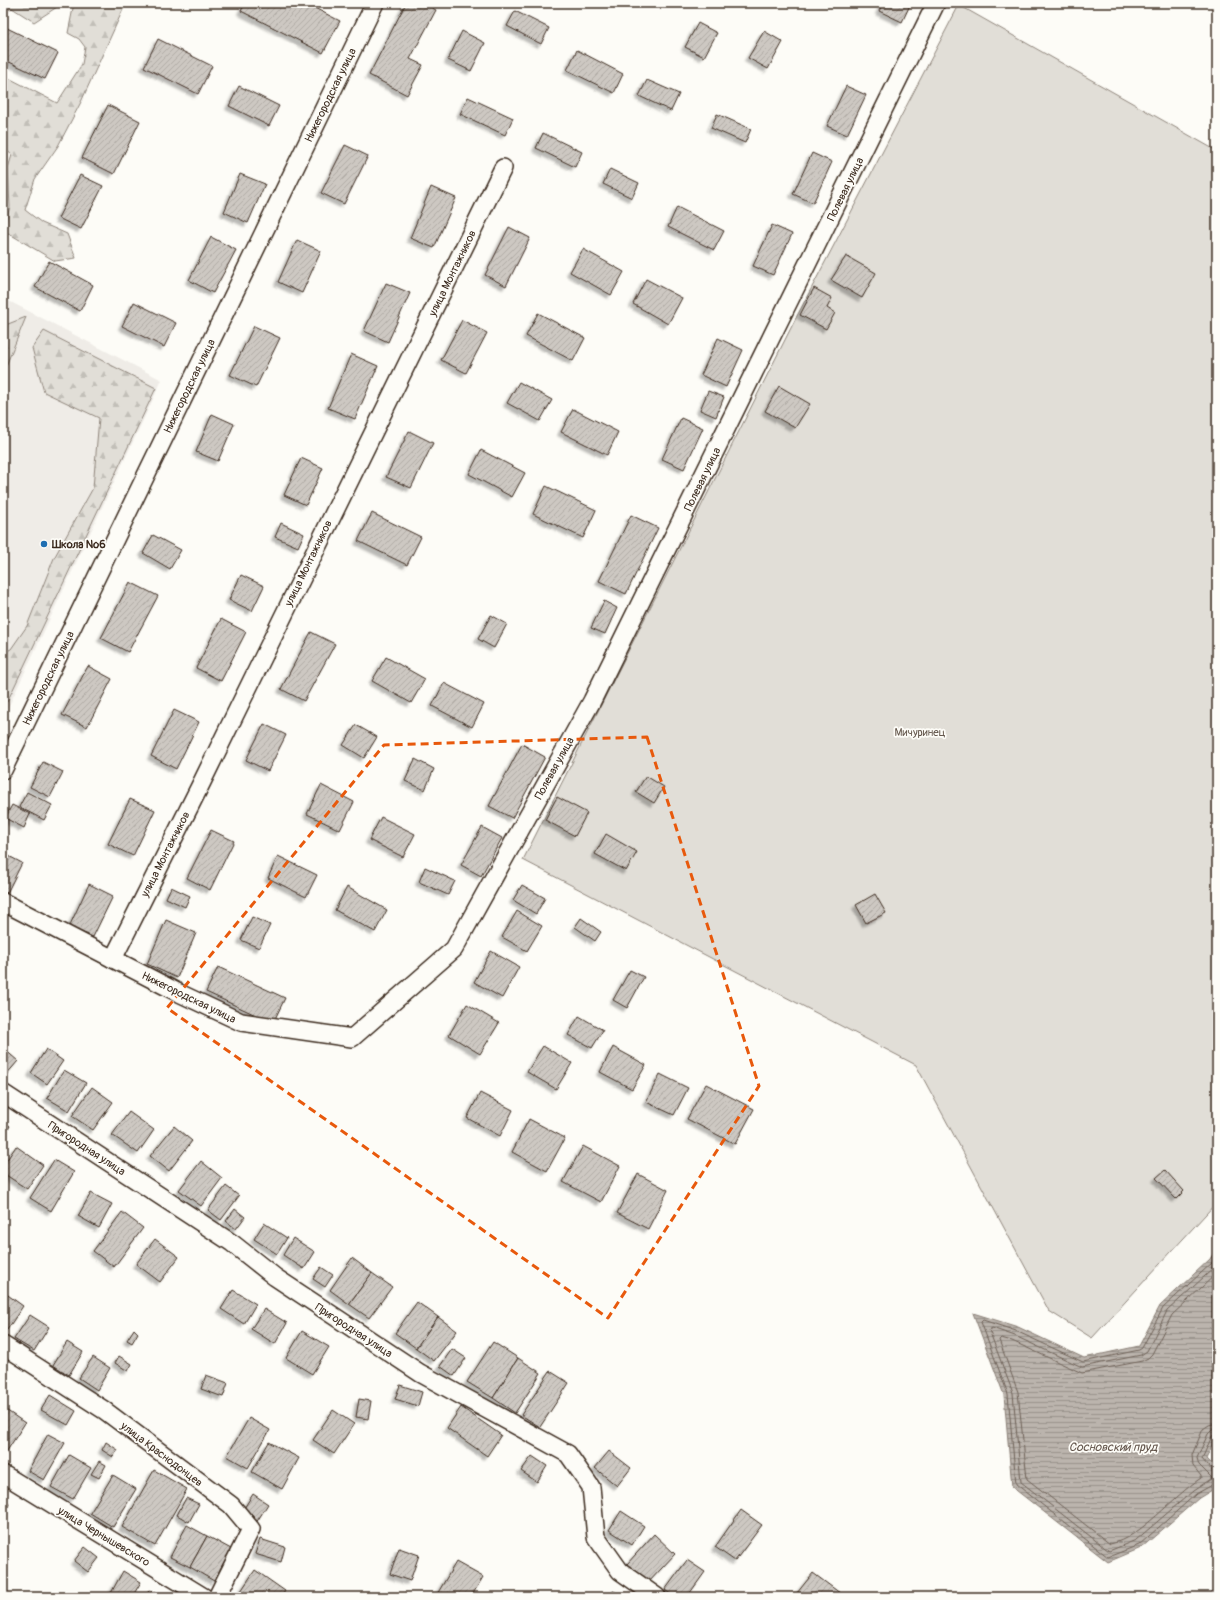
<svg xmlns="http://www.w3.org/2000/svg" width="1220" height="1600" font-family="Pangolin,sans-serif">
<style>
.built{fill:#efece7}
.green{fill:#e1ded7;stroke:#8e847a}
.forest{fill:url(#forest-firs);stroke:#8e847a}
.water{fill:url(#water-rules);stroke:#887d74}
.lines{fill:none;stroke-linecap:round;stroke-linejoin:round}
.shore{stroke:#6e6157;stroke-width:1}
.building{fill:url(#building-hatch);stroke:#3b2a1e;filter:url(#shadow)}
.street-casing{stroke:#3b2a1e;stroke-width:20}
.street{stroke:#fdfcf7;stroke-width:17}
.marked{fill:none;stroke:#e8590c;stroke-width:3;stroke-dasharray:8 5;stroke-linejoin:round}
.poi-dot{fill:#1f6fb2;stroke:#fdfcf7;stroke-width:1.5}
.labels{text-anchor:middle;stroke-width:3.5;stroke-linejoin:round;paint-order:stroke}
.street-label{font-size:11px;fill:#3b2a1e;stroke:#fdfcf7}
.poi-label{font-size:11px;font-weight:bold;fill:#3b2a1e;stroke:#fdfcf7;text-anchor:start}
.park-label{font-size:11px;fill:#64574c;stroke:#fdfcf7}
.water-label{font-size:12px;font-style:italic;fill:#615349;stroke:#fdfcf7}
</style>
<defs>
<pattern id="forest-firs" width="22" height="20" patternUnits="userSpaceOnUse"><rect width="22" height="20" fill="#e1ded7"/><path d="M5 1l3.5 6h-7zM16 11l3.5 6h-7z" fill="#c2bfb8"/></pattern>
<pattern id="water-rules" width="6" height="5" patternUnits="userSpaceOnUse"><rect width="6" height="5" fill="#bbb4ad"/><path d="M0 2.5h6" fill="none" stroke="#99938c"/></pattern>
<pattern id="building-hatch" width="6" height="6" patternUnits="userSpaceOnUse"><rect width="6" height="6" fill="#cdc8c2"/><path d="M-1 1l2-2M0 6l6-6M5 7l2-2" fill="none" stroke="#b1aca6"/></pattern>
<filter id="shadow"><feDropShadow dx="-3.5" dy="3.5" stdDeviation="1" flood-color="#0004"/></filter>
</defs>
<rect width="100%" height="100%" fill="#fdfcf7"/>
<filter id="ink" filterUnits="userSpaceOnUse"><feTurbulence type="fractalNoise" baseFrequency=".025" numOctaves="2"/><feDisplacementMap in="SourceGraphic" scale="8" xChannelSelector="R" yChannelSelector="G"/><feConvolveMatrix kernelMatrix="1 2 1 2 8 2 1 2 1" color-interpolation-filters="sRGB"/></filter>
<g filter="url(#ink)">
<polygon class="built" points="3,298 162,380 7,710 3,708"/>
<polygon class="green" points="959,5 1217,151 1217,1202 1092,1338 1049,1311 916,1065 523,860 797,316"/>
<g class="forest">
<polygon points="3,3 60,3 57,7 34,22 12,8 3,13"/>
<polygon points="77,3 126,3 81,102 58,146 35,179 25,210 42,223 67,234 76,258 55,261 3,230 10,207 8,168 12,155 5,149 3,149 3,75 57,103 82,64 85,47 79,39 68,33 73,8"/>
<polygon points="26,317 3,373 3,326"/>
<polygon points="44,331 156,388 7,702 3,700 3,653 11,649 27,626 54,558 93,488 99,418 44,392 32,348"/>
</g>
<polygon class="water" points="1217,1248 1217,1435 1206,1459 1217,1470 1217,1487 1199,1498 1141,1548 1108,1562 1012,1487 1004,1395 973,1313 1018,1327 1084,1358 1139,1346 1160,1306 1210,1259"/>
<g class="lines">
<g class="shore">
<polyline points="1217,1256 1213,1262 1163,1308 1142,1348 1139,1350 1083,1362 1016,1331 983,1320 981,1322 1008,1394 1016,1484 1108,1557 1139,1545 1196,1494 1214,1484 1217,1483"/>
<polyline points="1217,1265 1167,1311 1147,1351 1141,1355 1082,1367 1015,1336 992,1328 989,1330 1013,1393 1021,1482 1109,1551 1136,1540 1193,1491 1211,1479 1211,1477 1199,1465 1197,1458 1208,1434 1212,1430 1217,1429"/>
<path d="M1217,1273L1172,1315L1152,1354L1148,1358L1142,1361L1082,1373L1012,1341L1001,1338L999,1340L1018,1392L1027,1479L1110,1544C1141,1538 1173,1496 1201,1478V1476L1193,1466L1192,1455L1203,1429L1209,1425L1217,1423"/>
<polyline points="1217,1434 1212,1436 1202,1459 1213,1472 1217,1473"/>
</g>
</g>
<g class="building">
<polygon points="245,3 305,3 340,21 323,53 241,11"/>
<polygon points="406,3 423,3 436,10 410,59 423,65 407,95 369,75"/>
<polygon points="883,3 911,3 902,22 879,11"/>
<polygon points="515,11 549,28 541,44 507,26"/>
<polygon points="698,23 717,33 704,57 685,47"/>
<polygon points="3,26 58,53 45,79 3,59"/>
<polygon points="462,31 485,43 471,71 448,60"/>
<polygon points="764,31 783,42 768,69 748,58"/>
<polygon points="158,39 212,66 198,94 144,67"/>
<polygon points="577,50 623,74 614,93 567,70"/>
<polygon points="647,80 679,94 671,111 639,96"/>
<polygon points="239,86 279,106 269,126 229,106"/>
<polygon points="846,86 866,95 847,135 827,126"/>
<polygon points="468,97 513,118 505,135 460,114"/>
<polygon points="108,105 140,121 114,174 82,158"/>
<polygon points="717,114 751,129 745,143 711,128"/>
<polygon points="543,133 582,152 575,167 536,148"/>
<polygon points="345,145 368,156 344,204 321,193"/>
<polygon points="812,153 832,162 813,203 793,194"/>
<polygon points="610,169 639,183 632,198 603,184"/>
<polygon points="240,174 265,184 248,223 224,212"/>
<polygon points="80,175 103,186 81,229 58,218"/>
<polygon points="431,187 456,198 434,248 410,238"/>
<polygon points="677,207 724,231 714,250 668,227"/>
<polygon points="772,225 792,234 773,275 753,266"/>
<polygon points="509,227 530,238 506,286 485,275"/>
<polygon points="211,237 236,250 213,293 189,280"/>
<polygon points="297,240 321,251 302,293 278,282"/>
<polygon points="583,249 624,272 611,295 570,272"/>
<polygon points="846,256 876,273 862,298 831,280"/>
<polygon points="49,261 93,285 80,311 35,287"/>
<polygon points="646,279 682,298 668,324 633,304"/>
<polygon points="386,283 410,293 388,342 364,331"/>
<polygon points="814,288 832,298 827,308 835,313 826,329 800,315"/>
<polygon points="134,302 176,323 164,347 122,326"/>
<polygon points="538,313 585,338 573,361 526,336"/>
<polygon points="462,320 487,333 466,373 441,360"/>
<polygon points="254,326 280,338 256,387 230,375"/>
<polygon points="718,338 743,350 726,387 701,375"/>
<polygon points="351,354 378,366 355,419 328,408"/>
<polygon points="519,382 552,400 540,421 507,403"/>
<polygon points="779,386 810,404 795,428 765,411"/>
<polygon points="708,391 724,397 716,417 700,410"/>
<polygon points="573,409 618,432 607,455 561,432"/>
<polygon points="212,414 234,424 218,461 196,452"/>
<polygon points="681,418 703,428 684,469 662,459"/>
<polygon points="409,431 433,443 411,488 386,477"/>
<polygon points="481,450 525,473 512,497 469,474"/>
<polygon points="301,458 323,468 306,505 284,495"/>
<polygon points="546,486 596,510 583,538 533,514"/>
<polygon points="372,513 421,537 407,565 358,541"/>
<polygon points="631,515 658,528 626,594 599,581"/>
<polygon points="281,523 304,534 298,547 275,537"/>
<polygon points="153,535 181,550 170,569 143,553"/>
<polygon points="241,575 264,586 252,611 229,600"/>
<polygon points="130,582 158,596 128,652 101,638"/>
<polygon points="604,601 617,608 605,634 591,628"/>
<polygon points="491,615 507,624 494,648 478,639"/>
<polygon points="221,619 246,632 221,681 196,668"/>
<polygon points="311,632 335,644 304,701 281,689"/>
<polygon points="386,657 425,679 411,703 372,681"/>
<polygon points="88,666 112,679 87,727 62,715"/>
<polygon points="444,683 484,704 472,727 432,706"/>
<polygon points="174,710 199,722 176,769 151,756"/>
<polygon points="264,724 286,735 268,771 246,760"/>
<polygon points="356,725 377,737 364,758 343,745"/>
<polygon points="522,744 545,757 512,818 489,806"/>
<polygon points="415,759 434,769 425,790 405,781"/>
<polygon points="43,762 63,772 50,797 30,787"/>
<polygon points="646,776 664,787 654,803 636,792"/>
<polygon points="321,785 354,802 340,830 307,814"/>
<polygon points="27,792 52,805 44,820 19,807"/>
<polygon points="557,797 587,813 575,836 545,820"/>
<polygon points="130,799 155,810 133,856 108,844"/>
<polygon points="12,805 30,814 24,828 5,818"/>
<polygon points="381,817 415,834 403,857 369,840"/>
<polygon points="482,827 502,838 481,876 461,865"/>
<polygon points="211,830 234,841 210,890 187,878"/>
<polygon points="606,834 637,852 626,871 595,854"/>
<polygon points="3,853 22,863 7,893 3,891"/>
<polygon points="278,856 317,875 306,897 268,878"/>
<polygon points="425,867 455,881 448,895 419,882"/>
<polygon points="89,884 113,896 93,937 69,927"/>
<polygon points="522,885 545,898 536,914 513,900"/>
<polygon points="171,887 190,896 185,907 166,898"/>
<polygon points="347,887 387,910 375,932 335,910"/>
<polygon points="875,894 886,913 866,923 856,905"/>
<polygon points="517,911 542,926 527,951 502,937"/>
<polygon points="252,917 270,925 259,948 241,940"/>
<polygon points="581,918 601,932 595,941 575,927"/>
<polygon points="166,920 196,933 177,978 147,964"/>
<polygon points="491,951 519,967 502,998 474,982"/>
<polygon points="218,967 285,998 273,1023 206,992"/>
<polygon points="630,970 644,977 627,1008 613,1000"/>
<polygon points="467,1004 499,1023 480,1054 449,1035"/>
<polygon points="579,1016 603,1030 592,1048 568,1035"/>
<polygon points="543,1046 572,1063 556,1089 527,1072"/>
<polygon points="613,1047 646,1065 632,1089 600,1072"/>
<polygon points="3,1048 18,1061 5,1076 3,1074"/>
<polygon points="46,1049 63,1061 47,1084 31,1073"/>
<polygon points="64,1070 86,1083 69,1111 47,1098"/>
<polygon points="660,1074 688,1088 674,1115 646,1102"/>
<polygon points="706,1084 754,1109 735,1144 687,1119"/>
<polygon points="92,1087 113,1102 93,1130 72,1116"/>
<polygon points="480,1093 513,1110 500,1136 467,1118"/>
<polygon points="129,1112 154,1130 138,1153 112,1135"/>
<polygon points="529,1119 565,1138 547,1171 512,1152"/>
<polygon points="3,1121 10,1126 3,1137"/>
<polygon points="174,1126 192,1141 169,1171 150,1156"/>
<polygon points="16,1146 43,1165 27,1189 3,1173 3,1166"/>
<polygon points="583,1146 620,1166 601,1202 563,1182"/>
<polygon points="54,1160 74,1172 51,1211 30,1198"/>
<polygon points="201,1161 222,1178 201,1206 179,1190"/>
<polygon points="1165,1170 1184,1191 1176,1199 1156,1178"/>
<polygon points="638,1174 668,1190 648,1229 617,1213"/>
<polygon points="226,1186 239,1196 221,1220 208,1210"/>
<polygon points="91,1193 112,1204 99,1228 78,1216"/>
<polygon points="235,1209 245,1217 236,1229 226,1221"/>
<polygon points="122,1212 143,1228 114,1267 93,1251"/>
<polygon points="264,1223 287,1238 277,1254 254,1239"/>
<polygon points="293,1238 315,1252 304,1269 283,1255"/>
<polygon points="155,1239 179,1257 160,1282 136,1264"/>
<polygon points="352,1258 372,1273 349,1304 330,1290"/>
<polygon points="321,1267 333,1275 325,1287 313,1279"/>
<polygon points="372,1273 392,1287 369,1318 349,1304"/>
<polygon points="233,1290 256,1304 244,1324 221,1309"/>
<polygon points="5,1293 23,1306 7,1330 3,1327 3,1295"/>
<polygon points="417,1302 438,1317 416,1348 395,1333"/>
<polygon points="264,1309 287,1323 275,1344 251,1329"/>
<polygon points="30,1315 49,1327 34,1351 14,1339"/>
<polygon points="438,1317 457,1331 434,1361 416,1348"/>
<polygon points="134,1329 138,1333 132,1343 127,1340"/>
<polygon points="302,1331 329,1347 312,1374 286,1358"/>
<polygon points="67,1342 83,1352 69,1375 53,1365"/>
<polygon points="493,1342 518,1358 493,1398 467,1382"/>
<polygon points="452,1349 466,1358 454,1376 440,1366"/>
<polygon points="119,1356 132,1364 128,1371 115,1363"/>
<polygon points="93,1357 110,1368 97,1390 79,1378"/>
<polygon points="518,1358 541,1373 515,1413 493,1398"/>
<polygon points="550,1371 569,1383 540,1427 521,1415"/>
<polygon points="206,1375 228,1383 223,1397 201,1389"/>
<polygon points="400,1385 422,1392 418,1406 395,1399"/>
<polygon points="50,1395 76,1411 68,1425 41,1410"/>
<polygon points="359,1399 371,1401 368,1419 356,1417"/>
<polygon points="461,1407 501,1435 487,1456 447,1428"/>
<polygon points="3,1408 25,1423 3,1457"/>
<polygon points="333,1410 354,1424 334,1454 313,1440"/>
<polygon points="249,1418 270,1430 248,1468 227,1456"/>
<polygon points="48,1434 65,1443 44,1480 28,1471"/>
<polygon points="106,1442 118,1450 113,1457 102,1450"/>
<polygon points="269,1442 299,1458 282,1489 252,1472"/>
<polygon points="609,1451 631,1468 617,1486 595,1468"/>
<polygon points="69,1455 91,1468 73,1499 51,1487"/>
<polygon points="532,1456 547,1466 537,1482 521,1471"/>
<polygon points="99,1461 106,1465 99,1478 91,1474"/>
<polygon points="154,1470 187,1489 155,1546 122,1527"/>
<polygon points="113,1475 136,1489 113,1527 90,1513"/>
<polygon points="253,1494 268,1504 256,1523 241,1513"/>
<polygon points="186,1498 199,1504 189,1522 177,1515"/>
<polygon points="3,1500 9,1504 3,1513"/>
<polygon points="741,1510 762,1525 735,1561 715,1547"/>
<polygon points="621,1511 644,1526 632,1545 609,1530"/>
<polygon points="187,1525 207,1536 190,1567 170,1557"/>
<polygon points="654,1534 675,1554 648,1583 627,1564"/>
<polygon points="207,1536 231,1549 214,1581 190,1567"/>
<polygon points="260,1539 285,1547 281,1562 255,1554"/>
<polygon points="85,1547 99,1558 88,1572 74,1561"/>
<polygon points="399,1548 419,1555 410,1581 390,1574"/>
<polygon points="687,1560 705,1572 687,1597 674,1597 665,1590"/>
<polygon points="456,1562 483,1577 471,1597 438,1597 436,1596"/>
<polygon points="255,1570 285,1591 281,1597 243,1597 239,1594"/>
<polygon points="123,1571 141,1582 132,1597 118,1597 111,1593"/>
<polygon points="813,1573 844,1596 843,1597 802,1597 797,1593"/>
<polygon points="149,1590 165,1597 146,1597"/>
<polygon points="613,1591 626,1597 610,1597"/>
</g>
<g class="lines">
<defs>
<g id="street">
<polyline points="3,770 375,3"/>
<polyline points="3,902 177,992 241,1022 352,1038 454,949 592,701 936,3"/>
<polyline points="113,959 201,784 503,168"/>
<polyline points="3,1093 232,1243 275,1277 420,1373 568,1454 591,1487 596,1537 620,1571 657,1597"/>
<polyline points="3,1345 104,1410 231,1505 251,1529 217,1597"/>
<polyline points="3,1474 204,1597"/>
</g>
</defs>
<use href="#street" class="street-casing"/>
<use href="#street" class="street"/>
</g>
</g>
<path class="marked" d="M647,737L759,1086L608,1318L167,1008L384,745Z"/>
<circle class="poi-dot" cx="44" cy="544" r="4"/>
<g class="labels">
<g class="street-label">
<text transform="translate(330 95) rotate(-64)" y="4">Нижегородская улица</text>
<text transform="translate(845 189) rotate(-64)" y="4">Полевая улица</text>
<text transform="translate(452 273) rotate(-64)" y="4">улица Монтажников</text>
<text transform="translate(189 386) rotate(-64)" y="4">Нижегородская улица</text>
<text transform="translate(702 479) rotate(-64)" y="4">Полевая улица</text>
<text transform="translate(308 563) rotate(-64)" y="4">улица Монтажников</text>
<text transform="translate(48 678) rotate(-64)" y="4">Нижегородская улица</text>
<text transform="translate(554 768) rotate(-61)" y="4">Полевая улица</text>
<text transform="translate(165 854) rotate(-63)" y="4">улица Монтажников</text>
<text transform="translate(189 997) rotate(26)" y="4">Нижегородская улица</text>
<text transform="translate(87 1148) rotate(33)" y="4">Пригородная улица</text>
<text transform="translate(354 1330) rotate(33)" y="4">Пригородная улица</text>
<text transform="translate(162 1454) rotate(37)" y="4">улица Краснодонцев</text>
<text transform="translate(104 1536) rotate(31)" y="4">улица Чернышевского</text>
</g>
<g class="poi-label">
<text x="52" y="548">Школа №6</text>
</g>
<g class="park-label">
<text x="920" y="736">Мичуринец</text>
</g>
<g class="water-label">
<text x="1113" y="1451">Сосновский пруд</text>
</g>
</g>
<rect width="1220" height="1600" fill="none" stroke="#fdfcf7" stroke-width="16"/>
<rect x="8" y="8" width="1204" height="1584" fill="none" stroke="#3b2a1e" stroke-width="1.5" filter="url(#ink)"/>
</svg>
